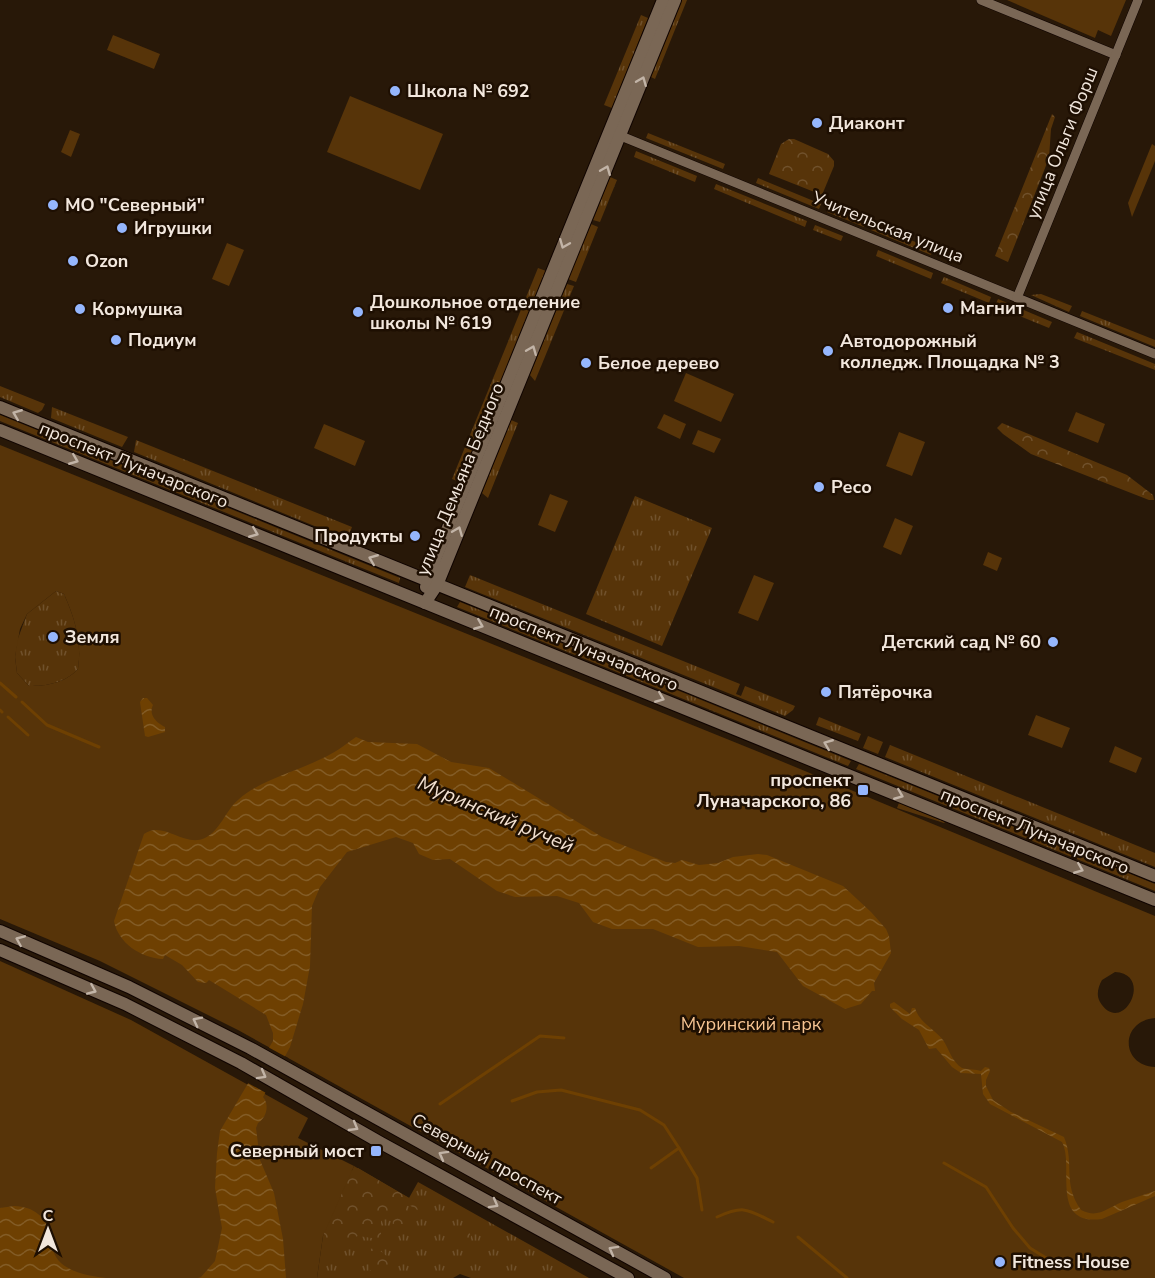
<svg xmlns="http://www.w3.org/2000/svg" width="1155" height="1278" font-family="'Nunito Sans',sans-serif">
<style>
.grass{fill:url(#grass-tufts)}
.forest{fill:url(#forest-crowns)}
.green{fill:#573409;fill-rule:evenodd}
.water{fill:url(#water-waves)}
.pier{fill:#281808}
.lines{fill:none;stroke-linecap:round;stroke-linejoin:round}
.stream{stroke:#6e4002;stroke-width:3}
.street-casing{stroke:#100400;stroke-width:10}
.secondary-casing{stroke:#100400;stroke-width:14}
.street{stroke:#7a6755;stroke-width:9}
.secondary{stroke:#7a6755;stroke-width:12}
.oneway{stroke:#c2b4a7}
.poi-dot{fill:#95b6fd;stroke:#1e0f02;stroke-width:2}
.labels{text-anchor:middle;stroke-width:5;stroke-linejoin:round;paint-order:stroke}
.poi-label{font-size:18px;font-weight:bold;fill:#f2e7dd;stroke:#1e0f02;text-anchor:start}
.street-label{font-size:18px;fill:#f2e7dd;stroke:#1e0f02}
.park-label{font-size:18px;fill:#f7c492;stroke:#1e0f02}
.water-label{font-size:20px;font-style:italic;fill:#f2e0d0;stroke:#1e0f02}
</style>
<defs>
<pattern id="grass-tufts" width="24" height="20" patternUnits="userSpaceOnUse" patternTransform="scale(1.5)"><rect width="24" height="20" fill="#573409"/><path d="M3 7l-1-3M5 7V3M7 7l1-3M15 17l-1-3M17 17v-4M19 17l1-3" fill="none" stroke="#70512c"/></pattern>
<pattern id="forest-crowns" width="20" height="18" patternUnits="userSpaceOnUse" patternTransform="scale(1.5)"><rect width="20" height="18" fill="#573409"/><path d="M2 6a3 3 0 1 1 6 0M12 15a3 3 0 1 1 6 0" fill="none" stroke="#70512c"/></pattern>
<pattern id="water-waves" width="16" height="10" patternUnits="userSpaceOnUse" patternTransform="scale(1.5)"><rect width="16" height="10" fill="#6e4002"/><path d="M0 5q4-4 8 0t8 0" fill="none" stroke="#835c26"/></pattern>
</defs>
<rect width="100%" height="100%" fill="#281808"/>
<g class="grass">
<polygon points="682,0 687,0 655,79 651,77"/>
<polygon points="641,15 648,18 612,108 604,105"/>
<polygon points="648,133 725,164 723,169 646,138"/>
<polygon points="636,151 697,176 695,182 634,157"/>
<polygon points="610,177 617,180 600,222 593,220"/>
<polygon points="758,178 821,204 819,209 756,183"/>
<polygon points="716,184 807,221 805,227 714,189"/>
<polygon points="829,207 866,222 864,227 827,212"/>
<polygon points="591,224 598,227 576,282 568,279"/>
<polygon points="815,225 843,236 841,241 813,230"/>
<polygon points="873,225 933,249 931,255 871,230"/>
<polygon points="878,250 933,273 931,279 876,256"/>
<polygon points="538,268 546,271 460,482 452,479"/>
<polygon points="944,277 991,297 989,303 941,283"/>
<polygon points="567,284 574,286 535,381 530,375"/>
<polygon points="1041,294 1072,306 1069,312 1031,295"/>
<polygon points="998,299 1052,322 1049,328 995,306"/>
<polygon points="1082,311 1155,340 1155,347 1080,316"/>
<polygon points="1077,332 1155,364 1155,370 1074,338"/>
<polygon points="0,386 45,404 42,410 38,413 0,397"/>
<polygon points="52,407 128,437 122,447 51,418"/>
<polygon points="0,415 400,578 399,583 0,421"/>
<polygon points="511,420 518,423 488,498 482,493"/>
<polygon points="136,440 352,527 349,535 334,534 134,452"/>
<polygon points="635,496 712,528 662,646 586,614"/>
<polygon points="470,575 740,684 736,694 741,696 745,686 795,706 793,710 785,716 465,587"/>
<path d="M56,591L64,594C75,619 82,642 78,669C65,683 47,686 29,686L17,673L15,657L17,641L27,614Z"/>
<polygon points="460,602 851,761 848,766 457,607"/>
<polygon points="819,717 861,734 858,741 816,725"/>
<polygon points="868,736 883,742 878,754 863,748"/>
<polygon points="890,745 1155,853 1155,867 885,757"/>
<polygon points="859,764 1155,884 1155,891 856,769"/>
<polygon points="899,803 945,822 944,823 897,808"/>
<polygon points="354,1166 409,1198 418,1182 589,1278 471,1278 460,1274 453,1278 317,1278 323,1236"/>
</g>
<g class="forest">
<polygon points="1052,114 1055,117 1051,129 1049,158 1008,262 995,256"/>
<polygon points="789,139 794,139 828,154 834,161 834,166 822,195 769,174 781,144"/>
<polygon points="1002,423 1127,475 1153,495 1154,500 1149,500 1031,454 1003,434 997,428"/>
<polygon points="358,1168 445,1219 445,1223 441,1224 409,1205 405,1207 409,1218 407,1226 393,1226 392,1217 388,1215 381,1218 381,1235 379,1239 358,1236 333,1244 325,1243 322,1226 347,1173"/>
<polygon points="457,1229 469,1232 471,1236 470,1240 467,1242 455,1235"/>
<path d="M375,1248C382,1252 391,1257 390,1267L384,1274L377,1275L370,1270L368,1257L370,1249Z"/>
</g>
<g class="green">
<polygon points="1007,0 1126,0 1111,36 1098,30 1095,38"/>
<polygon points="113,35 160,54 154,69 107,50"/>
<polygon points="350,96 443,134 420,190 327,152"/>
<polygon points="70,130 80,134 71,157 61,152"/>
<polygon points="1152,144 1155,146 1155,161 1132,217 1128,203"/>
<polygon points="227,243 244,250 229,286 212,279"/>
<polygon points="686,373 734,394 721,422 674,401"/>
<polygon points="1076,412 1105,424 1098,443 1068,431"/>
<polygon points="664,414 686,424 680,439 657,428"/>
<polygon points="324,424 365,441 355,466 314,448"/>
<polygon points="698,430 721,439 714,453 692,444"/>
<polygon points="899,432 925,442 912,476 886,466"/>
<path d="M0,445L759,752L1155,916V1018C1120,1021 1120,1065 1155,1067V1278H684L238,1030L100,961L0,919ZM56,591L64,594C75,619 82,642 78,669C65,683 47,686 29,686L17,673L15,657L20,629L27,614ZM1115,972C1155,974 1122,1038 1100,1002C1096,995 1098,987 1102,980Z"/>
<polygon points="550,494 568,501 555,532 538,525"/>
<polygon points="895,518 913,526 901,555 883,547"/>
<polygon points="988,552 1002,558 997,571 983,565"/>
<polygon points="754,575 774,583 758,621 738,613"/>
<polygon points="1036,715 1070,728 1062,748 1028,735"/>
<polygon points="1115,746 1142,758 1136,773 1109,762"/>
<polygon points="0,961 131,1020 308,1118 298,1138 354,1166 323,1236 317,1278 0,1278"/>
</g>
<g class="water">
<path d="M143,698H147L153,705C148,715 157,723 165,727V732L148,737L145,736L140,702Z"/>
<path d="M356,737L368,742L417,744L451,762L489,768L602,837L666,862L675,863L682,860L699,865L718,863L733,857L758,854L767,855L843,886L871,912L886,929L889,936L891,953L874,983L875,991H872L861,1004L845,1009L803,986L777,952L739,946L698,947L653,929H612L593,922L579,903L557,896L515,897L497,891L450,859L433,860L419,854L413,843L396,837L347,852L320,887L312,906L310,966L303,1004L290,1047L263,1097C270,1105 266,1118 258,1123L256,1128L260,1160L274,1193L283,1239L286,1278H198L201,1277L215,1261L222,1228L215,1188L217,1153L220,1131L273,1041V1033L266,1015L209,980L206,983L198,982L182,965L165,955L163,959C141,958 118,943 114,921L144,834C163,820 184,848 205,838C220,831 226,810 238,800C262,779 293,773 321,759C333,754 345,745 356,737Z"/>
<path d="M894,1002L910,1014L912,1008H915C919,1022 933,1028 943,1040C949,1049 952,1062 962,1068C968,1070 976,1069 981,1071L985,1067L989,1068L990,1071L986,1080V1086L993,1100L1011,1112L1064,1137C1075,1164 1062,1183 1081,1210C1098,1219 1107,1208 1122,1202C1133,1198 1144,1195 1155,1191V1196L1102,1219C1049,1226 1075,1166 1062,1142L990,1104L983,1094L981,1074L961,1073L952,1067L936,1048L929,1049L919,1030L902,1019L890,1007V1004Z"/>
<path d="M14,1206C34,1207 46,1216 50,1236C52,1242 52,1250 55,1255C63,1272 90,1276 106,1278H0V1208Z"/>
</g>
<polygon class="pier" points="266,1046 288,1058 268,1094 246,1082"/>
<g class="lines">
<g class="stream">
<polyline points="0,683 16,697"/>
<polyline points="22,702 47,725 99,747"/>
<polyline points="0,710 2,712"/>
<polyline points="8,717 28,735"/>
<polyline points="512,1101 537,1092 561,1090 640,1110 664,1125 679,1148 697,1178 702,1210"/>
<polyline points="440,1104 540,1036 564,1038"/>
<polyline points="944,1163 986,1187 1013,1228 1030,1248 1051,1261"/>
<polyline points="651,1168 679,1148"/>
<path d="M717,1217C744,1205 747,1209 773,1222"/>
<polyline points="798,1237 847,1278"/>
</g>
<defs>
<g id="street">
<polyline points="981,0 1116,55"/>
<polyline points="616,134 1155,354"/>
<polyline points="1017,298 1138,0"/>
</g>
<g id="secondary">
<polyline points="0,407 1155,876"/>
<polyline points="0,430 1155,900"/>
<polyline points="426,587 436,557 663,0"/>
<polyline points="425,603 437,585 675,0"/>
<polyline points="0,931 129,987 250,1048 665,1278"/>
<polyline points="0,950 125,1004 241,1063 381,1143 628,1278"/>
</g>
</defs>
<use href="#street" class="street-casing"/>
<use href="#secondary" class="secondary-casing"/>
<use href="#street" class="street"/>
<use href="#secondary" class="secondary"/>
</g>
<defs><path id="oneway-chevron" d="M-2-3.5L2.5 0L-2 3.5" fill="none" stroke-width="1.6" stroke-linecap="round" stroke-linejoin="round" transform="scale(1.5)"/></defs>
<g class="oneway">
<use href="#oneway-chevron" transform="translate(642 81) rotate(-68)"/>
<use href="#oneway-chevron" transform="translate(606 170) rotate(-68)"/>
<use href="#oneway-chevron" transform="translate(564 244) rotate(112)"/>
<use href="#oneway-chevron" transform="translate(532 350) rotate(-68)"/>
<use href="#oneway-chevron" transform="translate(17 414) rotate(-158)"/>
<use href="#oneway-chevron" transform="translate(74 460) rotate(22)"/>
<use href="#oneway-chevron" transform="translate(458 531) rotate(-68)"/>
<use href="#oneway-chevron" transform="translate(254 533) rotate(22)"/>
<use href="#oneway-chevron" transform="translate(373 559) rotate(-158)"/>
<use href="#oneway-chevron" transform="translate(479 625) rotate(22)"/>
<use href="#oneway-chevron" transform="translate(660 698) rotate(22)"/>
<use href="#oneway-chevron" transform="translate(828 744) rotate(-158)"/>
<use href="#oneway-chevron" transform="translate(899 795) rotate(22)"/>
<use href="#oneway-chevron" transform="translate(1079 869) rotate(22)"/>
<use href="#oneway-chevron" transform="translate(20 940) rotate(-157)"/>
<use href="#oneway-chevron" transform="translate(92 990) rotate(23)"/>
<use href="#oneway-chevron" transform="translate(197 1021) rotate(-153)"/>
<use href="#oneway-chevron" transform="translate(262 1075) rotate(29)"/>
<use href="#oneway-chevron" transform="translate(354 1127) rotate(30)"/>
<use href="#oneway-chevron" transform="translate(443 1155) rotate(-151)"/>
<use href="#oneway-chevron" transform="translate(494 1204) rotate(29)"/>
<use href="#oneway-chevron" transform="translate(613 1250) rotate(-151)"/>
</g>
<g class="poi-dot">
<circle cx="395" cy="91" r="6"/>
<circle cx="817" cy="123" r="6"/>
<circle cx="53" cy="205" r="6"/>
<circle cx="122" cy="228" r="6"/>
<circle cx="73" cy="261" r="6"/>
<circle cx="948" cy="308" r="6"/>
<circle cx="80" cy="309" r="6"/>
<circle cx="358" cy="312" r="6"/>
<circle cx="116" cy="340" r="6"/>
<circle cx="828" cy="351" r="6"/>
<circle cx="586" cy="363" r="6"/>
<circle cx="819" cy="487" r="6"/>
<circle cx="415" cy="536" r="6"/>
<circle cx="53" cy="637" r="6"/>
<circle cx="1053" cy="642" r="6"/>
<circle cx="826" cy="692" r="6"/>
<rect x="857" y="784" width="12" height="12" rx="3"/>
<rect x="370" y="1145" width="12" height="12" rx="3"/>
<circle cx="1000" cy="1262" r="6"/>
</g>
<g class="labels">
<g class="poi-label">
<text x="407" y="97">Школа № 692</text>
<text x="829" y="129">Диаконт</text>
<text x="65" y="211">МО "Северный"</text>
<text x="134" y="234">Игрушки</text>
<text x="85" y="267">Ozon</text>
<text x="370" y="308">Дошкольное отделение<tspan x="370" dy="21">школы № 619</tspan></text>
<text x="960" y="314">Магнит</text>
<text x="92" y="315">Кормушка</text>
<text x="128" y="346">Подиум</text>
<text x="840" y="347">Автодорожный<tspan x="840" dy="21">колледж. Площадка № 3</tspan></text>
<text x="598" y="369">Белое дерево</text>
<text x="831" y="493">Ресо</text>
<text x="403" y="542" text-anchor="end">Продукты</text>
<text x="65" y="643">Земля</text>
<text x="1041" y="648" text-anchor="end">Детский сад № 60</text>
<text x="838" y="698">Пятёрочка</text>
<text x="851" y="786" text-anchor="end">проспект<tspan x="851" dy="21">Луначарского, 86</tspan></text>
<text x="364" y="1157" text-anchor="end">Северный мост</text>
<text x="1012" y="1268">Fitness House</text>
</g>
<g class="street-label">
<text transform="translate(1062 143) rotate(-68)" y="6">улица Ольги Форш</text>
<text transform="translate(888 227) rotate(22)" y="6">Учительская улица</text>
<text transform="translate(134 465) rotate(22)" y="6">проспект Луначарского</text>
<text transform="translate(460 479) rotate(-68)" y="6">улица Демьяна Бедного</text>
<text transform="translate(584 648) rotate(22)" y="6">проспект Луначарского</text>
<text transform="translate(1035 831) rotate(22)" y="6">проспект Луначарского</text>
<text transform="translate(487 1159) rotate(29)" y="6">Северный проспект</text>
</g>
<g class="park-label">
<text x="751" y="1030">Муринский парк</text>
</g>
<g class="water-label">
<text transform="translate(496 814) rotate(23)" y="7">Муринский ручей</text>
</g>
</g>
<g transform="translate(48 1230)" stroke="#1e0f02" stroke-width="4.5" paint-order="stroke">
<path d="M0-4.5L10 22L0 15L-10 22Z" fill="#f2e7dd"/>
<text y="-9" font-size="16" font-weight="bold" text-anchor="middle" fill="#f2e7dd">С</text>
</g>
</svg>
